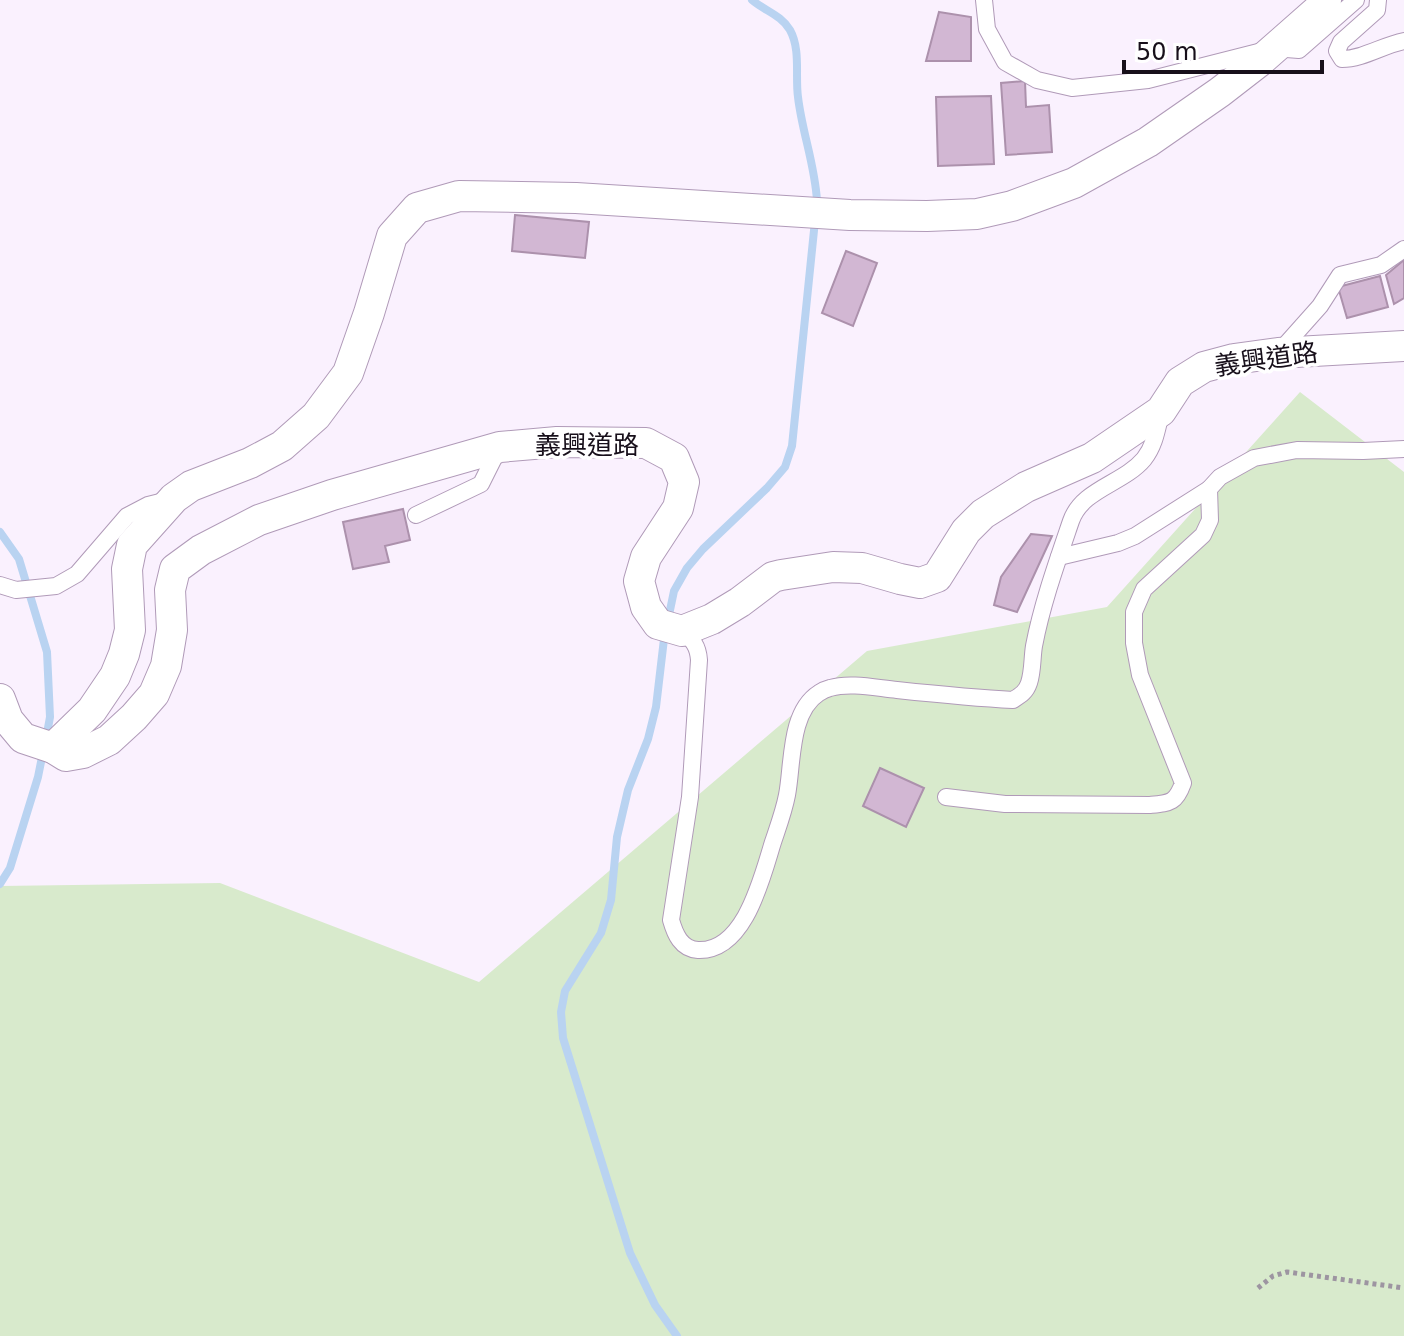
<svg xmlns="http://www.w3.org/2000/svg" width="1404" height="1336" font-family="'DejaVu Sans','Noto Sans TC',sans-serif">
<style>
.green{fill:#d8eacc}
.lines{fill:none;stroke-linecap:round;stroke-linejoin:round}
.stream{stroke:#b9d3f1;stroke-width:8}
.building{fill:#d2b7d3;stroke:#ac91ac;stroke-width:2}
.lane-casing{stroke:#b09ab8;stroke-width:18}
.street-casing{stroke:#b09ab8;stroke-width:32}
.path{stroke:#9d95a1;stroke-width:5;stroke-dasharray:4 4;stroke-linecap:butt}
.lane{stroke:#fff;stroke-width:16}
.street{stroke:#fff;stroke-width:30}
.labels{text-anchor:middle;stroke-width:7;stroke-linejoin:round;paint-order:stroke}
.street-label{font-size:26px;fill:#170f1a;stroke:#fff}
</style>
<rect width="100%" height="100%" fill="#faf1fe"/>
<polygon class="green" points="1300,392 1404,472 1404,1336 0,1336 0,886 220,883 479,982 867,651 1107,607"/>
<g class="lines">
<g class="stream">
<polyline points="0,532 19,559 47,652 50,717 46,739"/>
<polyline points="0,884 10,868 38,777 43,752"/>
<path d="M677,1336L655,1305L630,1253L563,1038L561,1012L565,991L601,933L611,900L617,837L628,790L648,739L656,707L664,639L674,591L687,568L703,549L767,488L785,467L792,446L817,201C815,165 802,132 798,97C795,76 801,50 790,30C781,15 765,11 752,0"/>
</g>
</g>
<g class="building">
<polygon points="939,12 971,17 971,61 926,61"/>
<polygon points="1025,81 1026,107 1049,105 1052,152 1006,155 1001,83"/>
<polygon points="991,96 994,164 938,166 936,97"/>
<polygon points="515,215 589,222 585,258 512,251"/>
<polygon points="846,251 877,263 853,326 822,313"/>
<polygon points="1404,260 1404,298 1394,304 1386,275"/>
<polygon points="1380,276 1388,307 1347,318 1338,287"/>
<polygon points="403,509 410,540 385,546 389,562 353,569 343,522"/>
<polygon points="1031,534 1052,536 1017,612 994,605 1001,577"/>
<polygon points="880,768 924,788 906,827 863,806"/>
</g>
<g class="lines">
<defs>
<g id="lane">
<polyline points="984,0 987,29 1005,62 1037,80 1072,88 1148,80 1274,48 1299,50 1356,0"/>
<path d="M1378,0L1377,10L1341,42L1337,51L1342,59C1363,59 1383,45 1404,41"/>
<polyline points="1279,352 1320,306 1340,275 1381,265 1404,249"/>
<polyline points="416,515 481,484 499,448"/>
<polyline points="1059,557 1118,543 1135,536 1209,489"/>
<polyline points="0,585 16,590 56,586 77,574 127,516 148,505 164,501"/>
<path d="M682,631C693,640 698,646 699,660L690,797L671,920C675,934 681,949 698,950C745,952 762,877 773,842C778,827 784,811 787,795C793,764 789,712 819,693C822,691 826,689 830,688C850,682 876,688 897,690C935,694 974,698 1013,700C1021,695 1026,692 1029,683C1033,671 1032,658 1034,646C1042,604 1057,562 1071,521C1082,489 1123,484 1144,459C1155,445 1157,429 1161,413"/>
<path d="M946,797L1005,804L1150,805C1170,803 1176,803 1183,783L1140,675L1134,643V612L1144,589L1203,535L1210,520L1209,489L1220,477L1254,458L1297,450L1363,451L1404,449"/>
</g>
<g id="street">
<polyline points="0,699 8,720 23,738 53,748 66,756 83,753 109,740 134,717 154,694 166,666 172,630 170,590 175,569 201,550 259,520 332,495 500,447 557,442 646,443 674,458 684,482 678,508 646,557 639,581 646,607 658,624 682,631 712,619 740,602 773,577 781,575 833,567 862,568 900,579 920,583 937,577 966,531 983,514 1026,487 1092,458 1161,411 1180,382 1204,367 1234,359 1278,353 1404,346"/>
<polyline points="53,748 92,710 115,676 124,654 130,630 127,569 132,545 174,498 191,486 250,463 282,446 316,416 348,373 369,313 392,236 417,208 459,196 576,198 850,215 927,216 977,214 1012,206 1074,183 1148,142 1220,92 1260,61 1318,10 1326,0"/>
</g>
</defs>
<use href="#lane" class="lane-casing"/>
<use href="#street" class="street-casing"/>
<polyline class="path" points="1258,1288 1273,1276 1287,1272 1404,1288"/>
<use href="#lane" class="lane"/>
<use href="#street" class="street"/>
</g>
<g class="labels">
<g class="street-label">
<text transform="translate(1266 359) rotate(-8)" y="9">義興道路</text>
<text x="587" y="454">義興道路</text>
</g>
</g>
<path d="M1124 60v12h198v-12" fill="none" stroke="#170f1a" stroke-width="4"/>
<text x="1136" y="60" font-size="24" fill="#170f1a" stroke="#ffffff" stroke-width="6" paint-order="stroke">50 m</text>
</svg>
